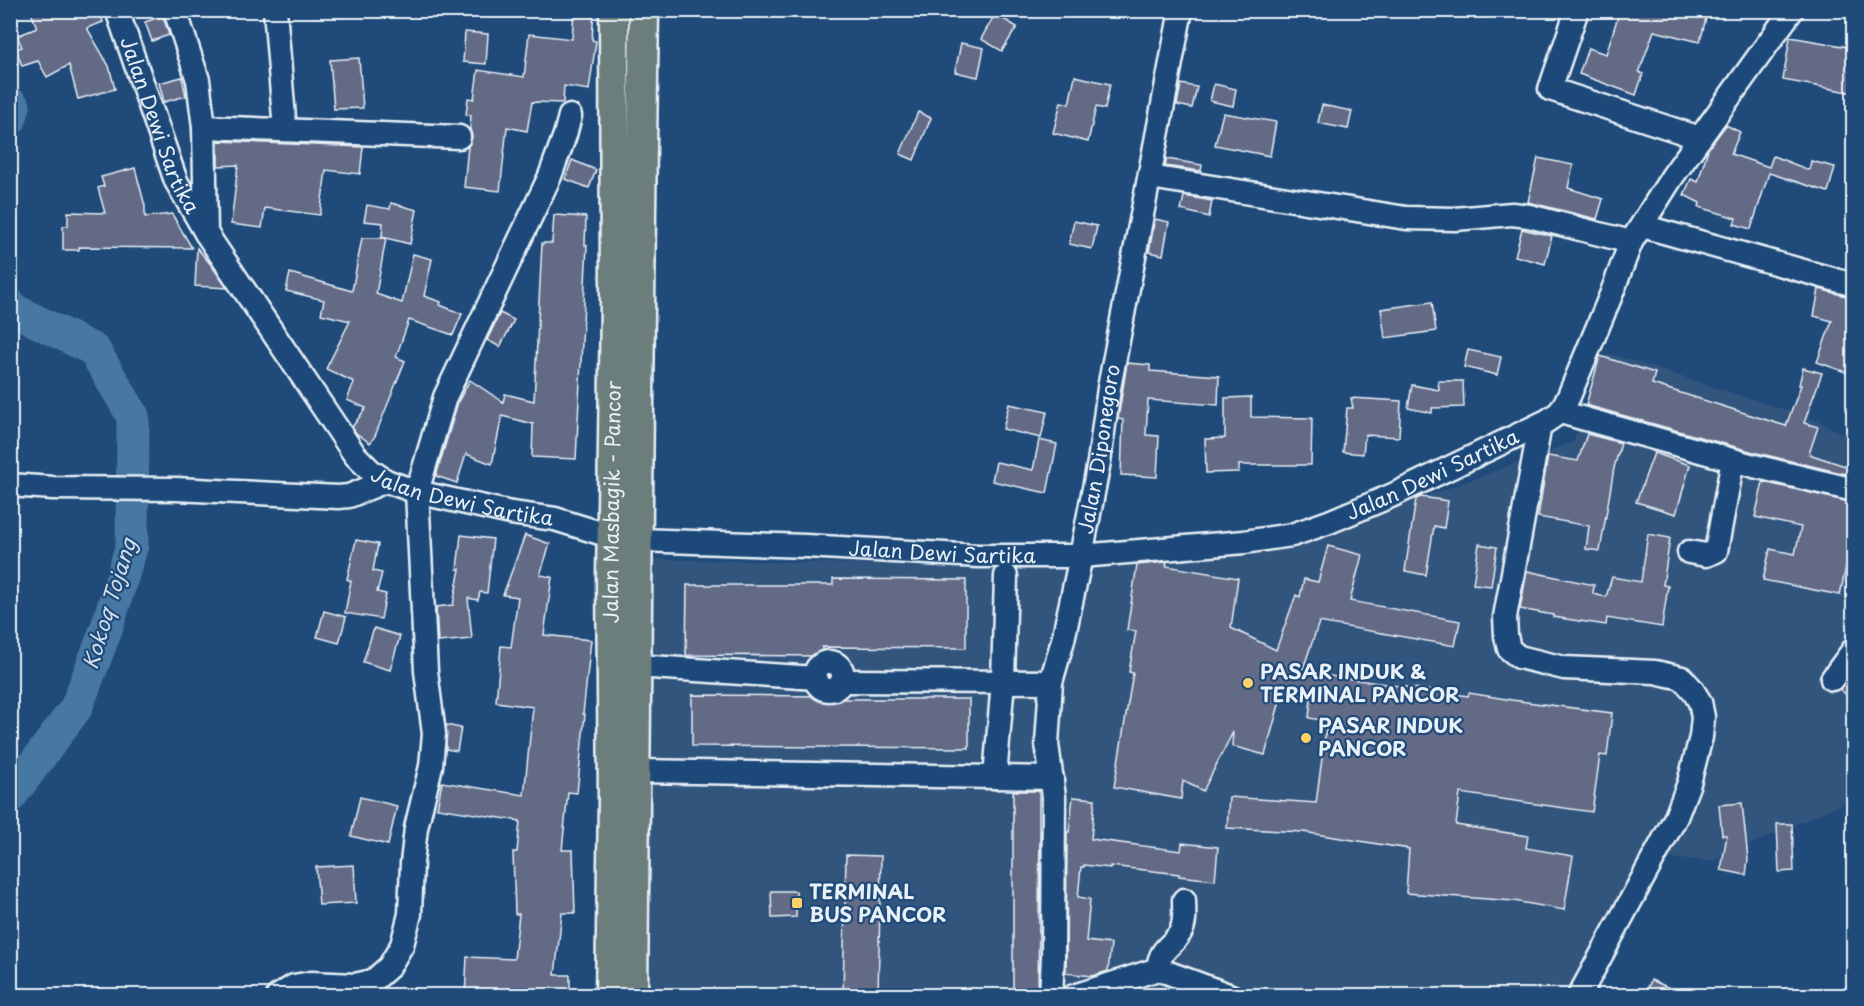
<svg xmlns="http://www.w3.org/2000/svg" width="1864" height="1006" font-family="'Playpen Sans',sans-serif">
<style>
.built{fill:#33547e}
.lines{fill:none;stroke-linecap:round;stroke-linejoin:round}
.river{stroke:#4678a3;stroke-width:33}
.building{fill:#636b86;stroke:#e8f1f8;stroke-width:1.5}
.minor-casing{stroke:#e8f1f8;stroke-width:27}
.major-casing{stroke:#e8f1f8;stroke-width:33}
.minor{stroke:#1f4a7a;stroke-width:22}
.major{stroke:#6c7e7c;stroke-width:28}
.poi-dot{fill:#ffd166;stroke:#1f4a7a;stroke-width:2}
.labels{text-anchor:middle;stroke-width:4.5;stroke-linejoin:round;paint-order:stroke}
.street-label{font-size:20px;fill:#e8f1f8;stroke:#1f4a7a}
.poi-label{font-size:20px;font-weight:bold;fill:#e8f1f8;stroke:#1f4a7a;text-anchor:start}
.water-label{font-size:21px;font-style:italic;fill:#d0dfeb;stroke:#1f4a7a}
</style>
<rect width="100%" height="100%" fill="#1f4a7a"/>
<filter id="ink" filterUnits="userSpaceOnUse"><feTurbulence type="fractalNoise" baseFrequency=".0167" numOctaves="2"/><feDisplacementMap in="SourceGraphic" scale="12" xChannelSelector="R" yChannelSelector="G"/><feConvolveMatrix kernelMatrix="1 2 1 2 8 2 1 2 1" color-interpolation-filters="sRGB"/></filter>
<g filter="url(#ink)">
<polygon class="built" points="1608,353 1817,420 1853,440 1853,799 1713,861 1662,858 1576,995 639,996 645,559 1002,567 1287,548 1573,442"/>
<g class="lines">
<g class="river">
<polyline points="10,103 14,107 10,120"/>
<polyline points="10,305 12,309 94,350 133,416 132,545 106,630 76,708 10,797"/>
</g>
</g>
<g class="building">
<polygon points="30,10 99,10 103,22 87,28 109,66 115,89 78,99 69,65 47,77 38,61 22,66 16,49 22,47 17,36 37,28"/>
<polygon points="574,10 594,10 592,40 596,41 589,90 564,86 563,103 532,102 527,131 507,127 500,191 464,187 468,146 472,137 470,129 471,115 466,115 468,98 474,99 478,70 524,77 529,34 572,39"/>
<polygon points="1620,10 1675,10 1706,18 1700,42 1654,31 1639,72 1643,74 1636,95 1579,74 1588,48 1606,54"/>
<polygon points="995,14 1017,27 1002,51 981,39"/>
<polygon points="163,16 169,35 152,41 145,22"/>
<polygon points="465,32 488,34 486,64 463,62"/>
<polygon points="1790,37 1854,48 1854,93 1783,80"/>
<polygon points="961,43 984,48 978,77 955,72"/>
<polygon points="359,58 363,108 334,109 330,60"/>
<polygon points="1075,76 1110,84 1105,109 1096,107 1088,142 1053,133 1061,102 1069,104"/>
<polygon points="182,77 186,96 164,102 159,83"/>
<polygon points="1181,84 1197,87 1192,108 1177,105"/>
<polygon points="1214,84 1236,89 1233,106 1210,101"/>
<polygon points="1322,105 1352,111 1348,129 1318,123"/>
<polygon points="918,112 931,118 914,160 900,154"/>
<polygon points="1223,113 1276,122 1270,156 1215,145"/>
<polygon points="1726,125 1740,132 1731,154 1769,167 1773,156 1809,170 1811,161 1835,167 1828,192 1769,173 1751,229 1734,224 1736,218 1699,207 1700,203 1684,195 1691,179 1698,182 1708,149"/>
<polygon points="218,141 363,147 360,174 326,170 320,215 265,208 262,228 231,224 238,165 218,166"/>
<polygon points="1538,158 1573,165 1568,188 1603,199 1597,219 1528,202"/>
<polygon points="1167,159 1202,165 1201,171 1165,166"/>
<polygon points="572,160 596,170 589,188 565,179"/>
<polygon points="135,168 145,206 145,217 172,214 192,248 79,247 79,250 63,250 63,226 68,226 68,212 105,213 98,188 104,186 101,177"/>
<polygon points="1184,196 1212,201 1209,217 1181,210"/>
<polygon points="391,203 417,210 410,244 386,238 376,294 402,303 413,254 432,259 424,296 441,302 440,305 462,314 453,335 409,320 396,357 405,361 375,436 370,443 356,433 352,427 366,408 347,400 354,382 326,369 350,321 321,314 324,300 286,291 290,273 352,291 362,238 385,238 382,237 383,223 364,221 367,205 390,209"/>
<polygon points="554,215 586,217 585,245 587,245 576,459 532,457 533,424 502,416 492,464 466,454 457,483 436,476 458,402 470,380 503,402 505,394 534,401 542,243 552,243"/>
<polygon points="1155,219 1169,222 1163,255 1149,252"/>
<polygon points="1074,221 1097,226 1092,249 1069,244"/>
<polygon points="1522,229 1552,236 1545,264 1515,256"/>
<polygon points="197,248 212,266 227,288 195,286"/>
<polygon points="1819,289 1854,298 1854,375 1817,362 1832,321 1814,316"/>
<polygon points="1432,302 1436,331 1385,338 1381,309"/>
<polygon points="500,313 514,320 500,347 487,340"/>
<polygon points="1468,350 1501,357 1497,375 1464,367"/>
<polygon points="1600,356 1655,373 1652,384 1786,426 1801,385 1799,385 1803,368 1822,373 1804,423 1818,427 1809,454 1854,469 1854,476 1757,453 1586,405"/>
<polygon points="1127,363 1150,365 1150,371 1219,376 1218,405 1148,400 1146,435 1159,436 1157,477 1121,475 1123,420 1118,419"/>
<polygon points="1438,381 1463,381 1464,407 1432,408 1432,413 1408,408 1412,385 1439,390"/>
<polygon points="1251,397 1251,417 1312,418 1311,465 1239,465 1239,472 1206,473 1205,439 1225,438 1225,398"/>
<polygon points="1351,398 1401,401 1399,437 1365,435 1363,454 1343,452 1347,408 1353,408"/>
<polygon points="1009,404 1047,412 1041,438 1003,429"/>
<polygon points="1587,434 1621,443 1614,468 1600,551 1586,549 1589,526 1538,517 1548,456 1578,461"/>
<polygon points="1039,440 1057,444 1047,493 992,481 996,462 1033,470"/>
<polygon points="1654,453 1690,465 1676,514 1636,502"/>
<polygon points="1763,482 1854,503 1854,548 1850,548 1840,595 1763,580 1770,549 1795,554 1801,527 1755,517"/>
<polygon points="1421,497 1448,501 1444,528 1434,526 1426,575 1405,571 1416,499"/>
<polygon points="1648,534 1670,538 1663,585 1668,586 1662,627 1607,618 1606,625 1553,617 1553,615 1520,609 1527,571 1594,585 1593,594 1606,597 1612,577 1641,582"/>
<polygon points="461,535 493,539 487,593 480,592 478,600 468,598 472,639 438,642 436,607 453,605 460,569 457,569"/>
<polygon points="525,535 550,544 540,575 552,577 544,635 591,640 583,714 585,714 577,793 568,792 562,850 573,850 575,913 562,913 555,975 570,975 570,996 465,996 467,957 514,959 519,914 515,914 513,852 517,852 520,821 437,808 442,782 524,795 533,707 496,702 501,646 511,647 518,597 503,595"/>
<polygon points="356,540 378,544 373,571 382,573 377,592 386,594 381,619 345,613 351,581 347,579"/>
<polygon points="1479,544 1497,547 1491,586 1473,584"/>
<polygon points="1328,546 1362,555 1350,601 1460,621 1455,646 1319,622 1302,672 1468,696 1469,693 1512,700 1612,713 1607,756 1600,755 1592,812 1460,793 1456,825 1528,836 1526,848 1573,856 1564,910 1514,901 1406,893 1409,849 1303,832 1227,828 1229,797 1316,803 1327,721 1309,718 1311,699 1283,690 1265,755 1232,746 1233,732 1203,791 1183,781 1181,799 1114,787 1133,673 1129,672 1136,631 1127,630 1137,565 1167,562 1166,566 1238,578 1231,628 1276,650 1296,595 1300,597 1304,579 1318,582"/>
<polygon points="833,579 966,580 966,648 822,647 822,656 686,655 687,585 833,585"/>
<polygon points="324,611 346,617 339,643 317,637"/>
<polygon points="374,628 400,636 390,670 363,662"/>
<polygon points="1854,673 1854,702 1840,689"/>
<polygon points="692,695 824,696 824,699 969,699 969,748 692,746"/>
<polygon points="446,725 461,728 457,751 446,749"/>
<polygon points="1013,791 1039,791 1039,829 1040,829 1038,996 1013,996"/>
<polygon points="360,797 397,806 388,845 351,836"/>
<polygon points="1073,797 1095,799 1091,839 1181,851 1182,843 1218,847 1215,880 1179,876 1179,874 1110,866 1110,868 1084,865 1084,867 1081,867 1078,897 1090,899 1086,941 1111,944 1108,971 1092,976 1066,973 1067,832 1069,832"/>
<polygon points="1742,803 1748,859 1746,875 1721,870 1727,835 1722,835 1719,805"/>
<polygon points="1777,824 1792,824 1794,871 1779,872"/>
<polygon points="846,855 881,856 878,996 843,996"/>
<polygon points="354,865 356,903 319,905 316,867"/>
<polygon points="771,891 796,891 796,917 772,918"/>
<polygon points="1651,980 1688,996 1645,996"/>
</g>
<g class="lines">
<defs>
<g id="minor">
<path id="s1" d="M117,10L176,181L206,233L355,455L371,471L386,481L417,492L511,513L555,519L613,537L639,540L806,546L979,556H1081L1244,542L1292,535L1329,522L1393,495L1547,421L1560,412L1569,396L1611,295L1631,242L1672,177L1792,10"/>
<polyline points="175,10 198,80 204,127 206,233"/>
<polyline points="275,10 285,130"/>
<polyline points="1577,10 1550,89 1700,138"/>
<polyline points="204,127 459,137"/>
<polyline points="1150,177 1406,218 1455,219 1512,214 1529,216 1631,242"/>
<polyline points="1642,226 1854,285"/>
<polyline points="1560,412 1754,466 1854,490"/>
<polyline points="1540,425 1505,617 1506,636 1509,649 1519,657 1564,668 1655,672 1682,678 1692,689 1700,702 1703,717 1701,737 1689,783 1676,817 1579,996"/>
<polyline points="10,485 53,488 176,489 338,497 349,496 386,481"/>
<polyline points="1689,552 1706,555 1716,551 1733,460"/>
<circle cx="829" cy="676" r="14"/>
<polyline points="636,666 816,678"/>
<polyline points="1832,679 1854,649"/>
<path id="s2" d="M842,681L1051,682L1063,640L1081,556L1099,462L1109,388L1181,10"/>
<polyline points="1051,682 1047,744 1054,797 1053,957 1051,996"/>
<polyline points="635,771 1052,778"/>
<polyline points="995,777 1003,681 1006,576"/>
<path d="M1184,900C1184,911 1186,923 1180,933C1171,948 1160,947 1158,969L1231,996"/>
<polyline points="278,996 294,986 311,983 355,985 373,981 389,967 402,945 410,914 412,863 416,828 431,766 434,734 426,671 417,492 445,397 550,176 565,135 570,116"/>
<polyline points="1074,996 1158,969"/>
</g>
<g id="major">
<path id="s3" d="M610,996L613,799L611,578L615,303L614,10"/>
<polyline points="633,996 641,212 644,10"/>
</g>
</defs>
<use href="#minor" class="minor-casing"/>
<use href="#major" class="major-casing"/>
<use href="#minor" class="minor"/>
<use href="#major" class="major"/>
</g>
</g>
<g class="poi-dot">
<circle cx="1248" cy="683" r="6"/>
<circle cx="1306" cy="738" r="6"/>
<rect x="791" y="897" width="12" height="12" rx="3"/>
</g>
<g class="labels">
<g class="street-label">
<text dy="7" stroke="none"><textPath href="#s1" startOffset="123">Jalan Dewi Sartika</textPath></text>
<text dy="7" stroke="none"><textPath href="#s2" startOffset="447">Jalan Diponegoro</textPath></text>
<text dy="7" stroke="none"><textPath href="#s1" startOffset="1617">Jalan Dewi Sartika</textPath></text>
<text dy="7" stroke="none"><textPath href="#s1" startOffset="627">Jalan Dewi Sartika</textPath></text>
<text dy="7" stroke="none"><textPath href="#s3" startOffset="494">Jalan Masbagik - Pancor</textPath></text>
<text dy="7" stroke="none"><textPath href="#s1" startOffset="1113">Jalan Dewi Sartika</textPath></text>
</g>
<g class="poi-label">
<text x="1260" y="679">PASAR INDUK &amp;<tspan x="1260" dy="23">TERMINAL PANCOR</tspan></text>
<text x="1318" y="733">PASAR INDUK<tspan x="1318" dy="23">PANCOR</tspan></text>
<text x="809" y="899">TERMINAL<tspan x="809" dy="23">BUS PANCOR</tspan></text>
</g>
<g class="water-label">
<text transform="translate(110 604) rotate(-73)" y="7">Kokoq Tojang</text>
</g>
</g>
<rect width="1864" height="1006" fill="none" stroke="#1f4a7a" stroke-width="36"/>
<rect x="18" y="18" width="1828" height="970" fill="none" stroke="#e8f1f8" stroke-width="2" filter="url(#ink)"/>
</svg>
